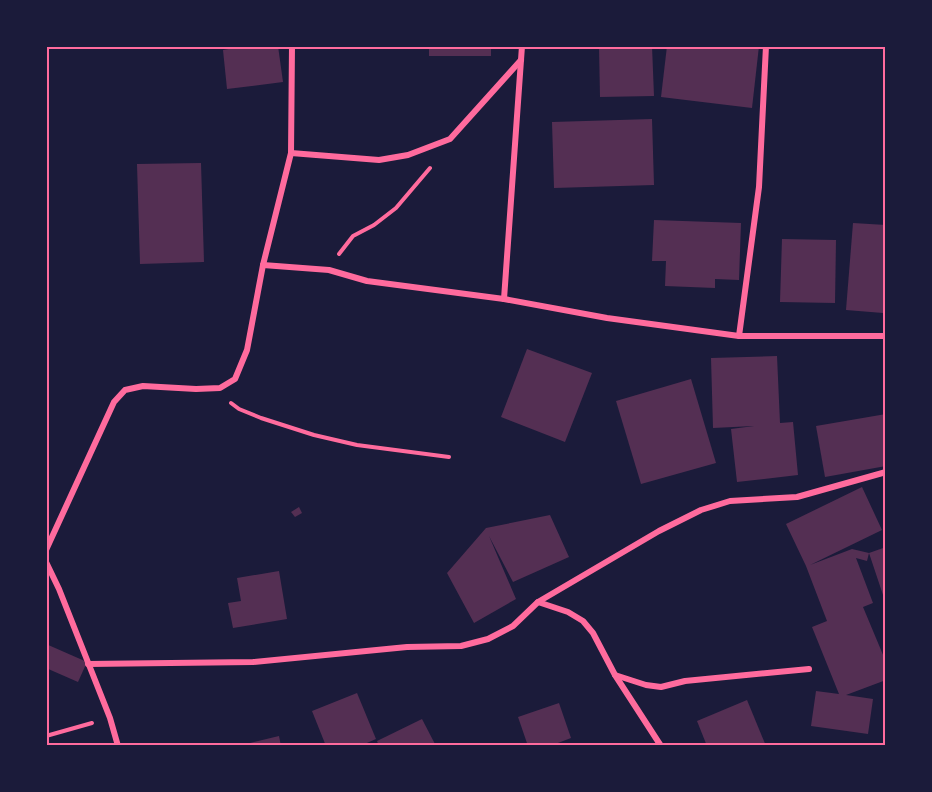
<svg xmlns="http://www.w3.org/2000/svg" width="932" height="792" font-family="'Golos Text',sans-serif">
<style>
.building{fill:#542f53}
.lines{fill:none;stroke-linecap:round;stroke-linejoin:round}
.path{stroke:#ff6b9d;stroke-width:4}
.minor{stroke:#ff6b9d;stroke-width:6}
.neatline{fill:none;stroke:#ff6b9d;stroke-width:2}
</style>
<rect width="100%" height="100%" fill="#1b1b3a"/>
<g class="building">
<polygon points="245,46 278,46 283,82 227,89 223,50"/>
<rect x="429" y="46" width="62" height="10"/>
<polygon points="599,46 652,46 654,96 600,97"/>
<polygon points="667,46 759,46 752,108 661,97"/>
<polygon points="652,119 654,185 554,188 552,122"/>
<polygon points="201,163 204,262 140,264 137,164"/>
<polygon points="654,220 741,223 739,280 715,279 715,288 665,286 666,261 652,261"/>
<polygon points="853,223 886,225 886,279 883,313 846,310"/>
<polygon points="782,239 836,240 835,303 780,302"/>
<polygon points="527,349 592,373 565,442 501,417"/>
<polygon points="777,356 780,423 793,422 798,475 737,482 731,429 754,426 713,428 711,358"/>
<polygon points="691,379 716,463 641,484 616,401"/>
<polygon points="886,414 886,466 825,477 816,426"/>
<polygon points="862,487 882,530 810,565 852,549 869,553 867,561 856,558 873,603 863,607 886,662 886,680 846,695 873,699 868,734 811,726 816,691 839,694 812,627 827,621 806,566 786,524"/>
<polygon points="299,507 302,513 295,517 291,512"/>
<polygon points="550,515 569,557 513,582 489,536 516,599 474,623 447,573 486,528"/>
<polygon points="886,547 886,601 885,601 869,553"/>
<polygon points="279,571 287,619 233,628 228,603 241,601 237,578"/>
<polygon points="46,644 87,662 78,682 46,668"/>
<polygon points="357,693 376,739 360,746 326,746 312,711"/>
<polygon points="747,700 766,746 707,746 697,721"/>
<polygon points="559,703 571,738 550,746 528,746 518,717"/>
<polygon points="422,719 436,746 379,746 377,741"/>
<polygon points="279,736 281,746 242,746 242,745"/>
</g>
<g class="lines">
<g class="path">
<polyline points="339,254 353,236 374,225 396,208 430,168"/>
<polyline points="231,403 239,409 261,418 314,435 357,445 449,457"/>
<polyline points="46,736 92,723"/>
</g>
<g class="minor">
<polyline points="291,153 379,160 408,155 450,139 521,60"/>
<polyline points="263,265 329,270 367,281 504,299 607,318 739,336 886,336"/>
<polyline points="504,299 522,46"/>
<polyline points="739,336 759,187 766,46"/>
<polyline points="46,550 114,402 125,390 143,386 196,389 220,388 235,379 247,350 263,265 291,153 292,46"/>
<polyline points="46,562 59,589 110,718 118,746"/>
<polyline points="538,602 568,612 583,621 593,633 615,675 661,746"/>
<polyline points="88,664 253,662 407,647 461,646 488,639 513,626 538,602 659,531 701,510 730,501 797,497 886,472"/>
<polyline points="615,675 646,685 661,687 685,681 809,669"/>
</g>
</g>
<rect width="932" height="792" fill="none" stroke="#1b1b3a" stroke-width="96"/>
<rect x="48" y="48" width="836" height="696" class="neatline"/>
</svg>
